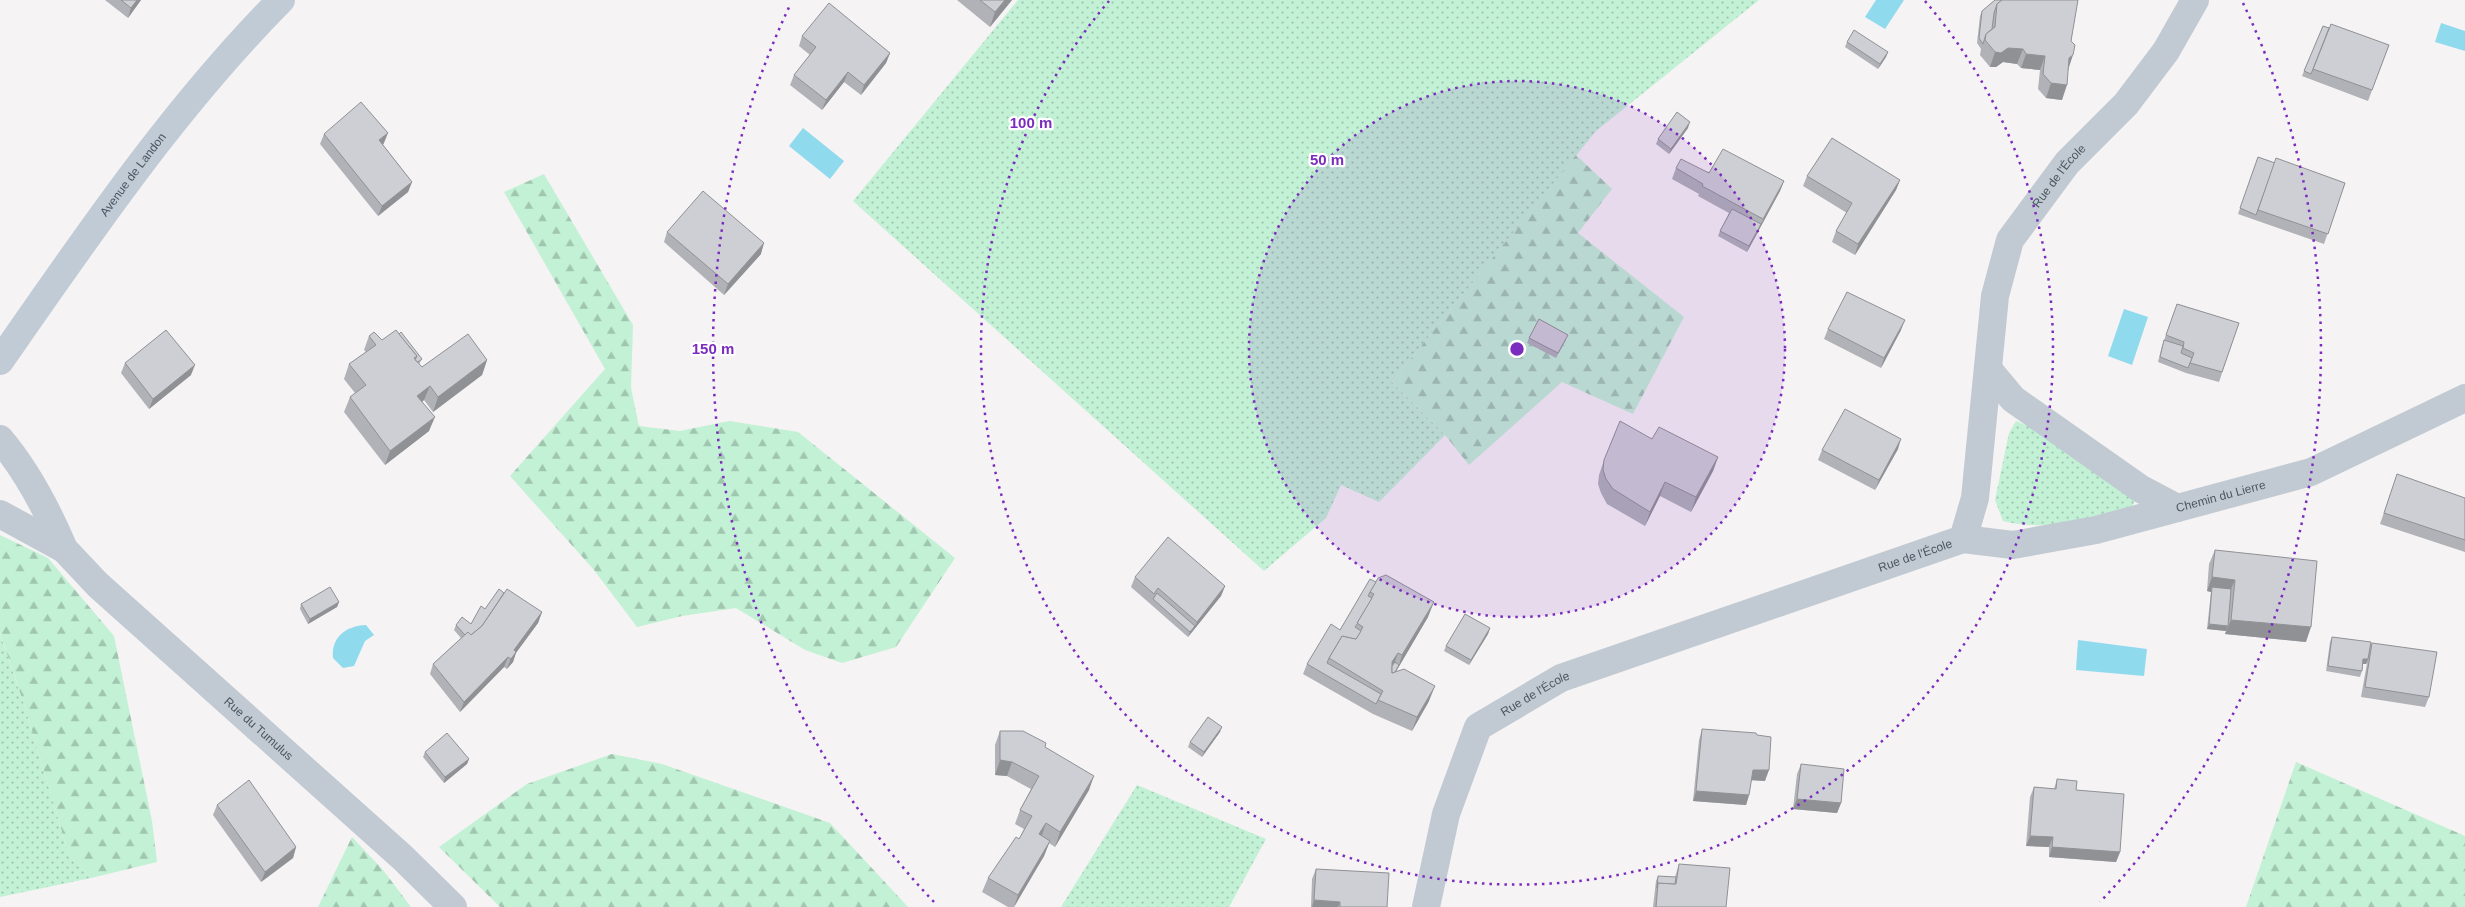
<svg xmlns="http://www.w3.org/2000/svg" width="2465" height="907" font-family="Helvetica,sans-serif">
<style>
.grass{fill:url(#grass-dots)}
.forest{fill:url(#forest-firs)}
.water{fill:#90daee}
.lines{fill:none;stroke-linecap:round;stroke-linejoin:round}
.street{stroke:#c1cad2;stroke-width:28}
.secondary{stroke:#c1cbd6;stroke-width:28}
.wall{fill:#b0b2b7}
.shaded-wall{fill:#909195}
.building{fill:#cdcfd5;stroke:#909195}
.ring{fill:none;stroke:#7b2cbf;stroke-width:2.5;stroke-dasharray:2.5 5}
.labels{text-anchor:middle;stroke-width:4.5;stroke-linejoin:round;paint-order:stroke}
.street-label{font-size:12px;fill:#4a5661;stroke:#fff}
.centre{fill:#7b2cbf;stroke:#fff;stroke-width:2.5}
.ring-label{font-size:15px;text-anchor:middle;font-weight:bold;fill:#7b2cbf;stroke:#fff;stroke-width:4.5;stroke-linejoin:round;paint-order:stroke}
</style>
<defs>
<pattern id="grass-dots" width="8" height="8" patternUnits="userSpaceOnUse" patternTransform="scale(1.25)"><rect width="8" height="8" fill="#c3f1d5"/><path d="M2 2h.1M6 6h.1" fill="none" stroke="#a0c6b0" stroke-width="1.8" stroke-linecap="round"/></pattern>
<pattern id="forest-firs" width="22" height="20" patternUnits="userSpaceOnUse" patternTransform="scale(1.25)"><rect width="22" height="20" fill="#c3f1d5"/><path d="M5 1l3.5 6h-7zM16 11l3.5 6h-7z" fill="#a0c6b0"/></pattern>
</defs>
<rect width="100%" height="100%" fill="#f5f3f3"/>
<g class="grass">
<polygon points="1018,0 1759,0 1596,131 1392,382 1445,435 1379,502 1341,485 1326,518 1264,571 853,201"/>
<path d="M2016,421L2034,429L2136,497L2132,508C2091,519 2046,532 2003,521L1995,500L2009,433Z"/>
<polygon points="0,634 25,707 69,855 91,878 0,897"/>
<polygon points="1137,785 1266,839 1229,907 1061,907"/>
</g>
<g class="forest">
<polygon points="1576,155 1612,189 1578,233 1684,317 1633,414 1562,382 1469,465 1445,435 1392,382"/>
<polygon points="544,174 633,325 631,388 639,426 680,431 729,421 798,432 955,558 896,647 842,663 805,650 736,608 682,616 637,627 594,570 510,476 605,369 504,192"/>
<polygon points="0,535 48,558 114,636 152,821 157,862 91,878 69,855 25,707 0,633"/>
<polygon points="612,754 662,764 830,823 908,907 500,907 439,847 527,784"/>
<polygon points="2296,762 2465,836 2465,907 2246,907"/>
<polygon points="352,837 383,870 411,907 318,907"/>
</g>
<g class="water">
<polygon points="1876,0 1904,0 1885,29 1865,17"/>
<polygon points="2441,23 2465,31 2465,51 2435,42"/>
<polygon points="803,128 844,161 830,179 789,146"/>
<polygon points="2124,309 2148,317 2132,365 2108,356"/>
<path d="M366,625L374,635L365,641L354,666L343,668L333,658C331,637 346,626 366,625Z"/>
<polygon points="2078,640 2147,649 2144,676 2076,670"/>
</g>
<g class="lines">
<g class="street">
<polyline points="1988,369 2013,399 2141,489 2177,508"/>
<path d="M0,439C28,472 47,509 64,549"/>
<path id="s1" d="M0,514L64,549L98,585L402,857L453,907"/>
<path id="s2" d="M1963,539L2013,545L2096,530L2311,472L2465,398"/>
<path id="s3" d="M1426,907L1446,814L1478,727L1561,678L1963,539L1975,498L1995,296L2010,240L2067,163L2126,104L2166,51L2195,0"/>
</g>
<path class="secondary" id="s4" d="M0,361C87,236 174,108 281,0"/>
</g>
<g class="wall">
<polygon points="105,0 141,0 128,18"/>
<polygon points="957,0 1012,0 990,27"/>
<polygon points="1995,0 2071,41 2068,68 2062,100 2046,98 2038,89 2040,70 2021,68 2017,64 2003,62 1996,67 1990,67 1980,55 1981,49 1977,43 1980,16 1982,11"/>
<polygon points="2323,26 2329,28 2389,45 2368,101 2302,76"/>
<polygon points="802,36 890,53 886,63 861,95 844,82 822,110 790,85 794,75 810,55 799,46"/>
<polygon points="1847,42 1888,52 1886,57 1878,69 1845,47"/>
<polygon points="1688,128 1669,154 1656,144 1658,139"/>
<polygon points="324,134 384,143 383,145 412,182 408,192 378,216 320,144"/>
<polygon points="2258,157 2275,163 2345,183 2324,244 2238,214"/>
<polygon points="1676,168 1784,181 1780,191 1747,252 1718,236 1720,231 1729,213 1698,196 1699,194 1672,179"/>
<polygon points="1807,176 1900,180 1896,190 1855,255 1832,242 1836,231 1847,213 1803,186"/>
<polygon points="667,232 761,254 724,295 664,242"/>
<polygon points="2177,304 2239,323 2219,382 2186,373 2158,362 2162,346"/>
<polygon points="1828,329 1901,330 1881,368 1824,339"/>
<polygon points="369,336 382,340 422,359 419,364 422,367 487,360 482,375 433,412 424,400 422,402 429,431 385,465 344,412 350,397 355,393 344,379 349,364 366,352 364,350"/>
<polygon points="1529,338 1566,340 1556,358 1527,343"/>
<polygon points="125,363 191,375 149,409 121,373"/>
<polygon points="1652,439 1718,457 1713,471 1691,512 1660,496 1645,526 1607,504 1601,493 1598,484 1599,475 1604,460"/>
<polygon points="1898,449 1875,490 1818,460 1822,450"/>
<polygon points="2397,474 2465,498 2465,552 2380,524"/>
<polygon points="2215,550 2306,642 2225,634 2226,631 2207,629 2211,592 2207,591 2209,564"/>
<polygon points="1135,577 1225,586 1221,596 1188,637 1131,587"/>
<polygon points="1376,582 1428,617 1396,671 1429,701 1412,731 1373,714 1303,674 1307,664 1340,630"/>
<polygon points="504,593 542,612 538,623 516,652 513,662 507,669 504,667 460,712 430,674 433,664 461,638 454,630 456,625 471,624 485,609"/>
<polygon points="339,602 337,607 308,624 300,609 301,604"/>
<polygon points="1490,628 1488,634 1469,665 1444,651 1446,646"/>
<polygon points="2332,637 2370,647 2372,643 2429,697 2425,707 2361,697 2367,663 2366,664 2363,664 2362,671 2360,677 2326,671 2330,642"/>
<polygon points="1702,729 1765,781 1751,780 1749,795 1746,805 1693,801 1699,740"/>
<polygon points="1000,731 1045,747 1089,790 1055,847 1049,843 1044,856 1014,907 1008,907 982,892 988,878 1019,839 1024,829 1015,824 1020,810 1031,789 1007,776 995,775 995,745"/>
<polygon points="1220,732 1202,757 1188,747 1190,742"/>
<polygon points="425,752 469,759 467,764 444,783 423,757"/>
<polygon points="1801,764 1841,803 1837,813 1793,809 1797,774"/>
<polygon points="2057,779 2076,790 2120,852 2116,862 2049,857 2049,847 2026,846 2030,797 2034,787 2054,789"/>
<polygon points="217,805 296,847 293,858 261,882 213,815"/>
<polygon points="1679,864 1726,907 1653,907 1656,881 1658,876 1675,877"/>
<polygon points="1316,869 1387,907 1311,907 1312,879"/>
</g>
<g class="shaded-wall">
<polygon points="137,0 141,0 128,18 131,8"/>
<polygon points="1005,0 1012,0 990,27 995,12"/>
<polygon points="2008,48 2023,49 2017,64 2003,62 1996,67 1990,67 1995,52"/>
<polygon points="1888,52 1886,57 1878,69 1880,64"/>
<polygon points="890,53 886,63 861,95 864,85"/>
<polygon points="2026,54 2045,56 2040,70 2021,68"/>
<polygon points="2073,55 2068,70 2069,58"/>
<polygon points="848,72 844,82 822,110 826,100"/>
<polygon points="2051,83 2067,85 2062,100 2046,98"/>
<polygon points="1690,122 1688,128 1669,154 1671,149"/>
<polygon points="388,133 384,143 376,150 379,140"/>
<polygon points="1900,180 1896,190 1855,255 1858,244"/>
<polygon points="1784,181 1780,191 1747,252 1749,246"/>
<polygon points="412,182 408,192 378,216 382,206"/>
<polygon points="764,243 761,254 724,295 728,284"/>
<polygon points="1905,320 1901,330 1881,368 1884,358"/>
<polygon points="487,360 482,375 433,412 438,397"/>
<polygon points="195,365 191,375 149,409 153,399"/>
<polygon points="430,386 424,400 412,410 417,396"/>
<polygon points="435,417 429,431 385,465 390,451"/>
<polygon points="1901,439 1898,449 1875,490 1879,480"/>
<polygon points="1718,457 1713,471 1691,512 1696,497"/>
<polygon points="1665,482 1660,496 1645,526 1650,512"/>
<polygon points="2212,577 2235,580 2229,594 2212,587 2211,592 2207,591"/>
<polygon points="1225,586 1221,596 1188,637 1190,632 1195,626 1197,622"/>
<polygon points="339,602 337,607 308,624 310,619"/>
<polygon points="1434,602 1428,617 1397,670 1387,689 1399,665 1402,655"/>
<polygon points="542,612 538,623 516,653 513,662 507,669 514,650"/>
<polygon points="2231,620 2311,627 2306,642 2225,634"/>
<polygon points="2209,624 2228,626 2226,631 2207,629"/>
<polygon points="1490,628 1488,634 1469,665 1471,660"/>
<polygon points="1398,653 1393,667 1392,662"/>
<polygon points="508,657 504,667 460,712 464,702"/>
<polygon points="2363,659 2368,659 2366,664 2362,664"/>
<polygon points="1435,686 1429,701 1412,731 1417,717"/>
<polygon points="1222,727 1220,732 1202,757 1204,752"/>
<polygon points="469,759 467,764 444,783 445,777"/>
<polygon points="1000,760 1012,762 1007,776 995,775"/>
<polygon points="1753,770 1769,770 1765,781 1749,780"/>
<polygon points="1094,776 1089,790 1055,847 1060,832"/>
<polygon points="1696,791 1749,795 1746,805 1693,801"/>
<polygon points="1797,799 1841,803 1837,813 1793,809"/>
<polygon points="1046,823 1041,838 1039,834"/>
<polygon points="2030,836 2053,837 2049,847 2026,846"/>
<polygon points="1050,841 1044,856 1014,907 1018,895"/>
<polygon points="296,847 293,858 261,882 265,872"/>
<polygon points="2052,847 2120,852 2116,862 2049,857"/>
<polygon points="1314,900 1340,902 1338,907 1312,907"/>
</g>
<g class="building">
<polygon points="121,0 137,0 131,8"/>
<polygon points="980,0 1005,0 995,12"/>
<polygon points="1995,0 2002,0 1997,4 1994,13 1992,29 1986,34 1983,44 1979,38 1982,11"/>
<polygon points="2002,0 2078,0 2071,41 2075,45 2073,55 2069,58 2067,85 2051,83 2043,74 2045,56 2026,54 2023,49 2008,48 2001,53 1995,52 1985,40 1986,34 1995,27 1997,4"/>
<polygon points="829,3 890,53 864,85 848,72 826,100 794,75 816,47 802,36"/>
<polygon points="2331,24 2389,45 2372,90 2313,69"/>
<polygon points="2323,26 2329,28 2311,74 2304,71"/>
<polygon points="1854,30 1888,52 1880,64 1847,42"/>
<polygon points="361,102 388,133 379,140 412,182 382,206 324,134"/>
<polygon points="1677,112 1690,122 1671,149 1658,139"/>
<polygon points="1832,138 1900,180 1858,244 1836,231 1852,203 1807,176"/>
<polygon points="1723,149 1784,181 1763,219 1702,186 1703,184 1676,168 1681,159 1709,173"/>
<polygon points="2258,157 2275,163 2256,215 2240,208"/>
<polygon points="2276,158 2345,183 2328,234 2258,210"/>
<polygon points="703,191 764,243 728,284 667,232"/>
<polygon points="1732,209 1761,224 1749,246 1720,231"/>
<polygon points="1847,292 1905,320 1884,358 1828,329"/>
<polygon points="2177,304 2239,323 2222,372 2190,363 2194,353 2183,348 2184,342 2166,335"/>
<polygon points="1539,319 1568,335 1558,353 1529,338"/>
<polygon points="166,330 195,365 153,399 125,363"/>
<polygon points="396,330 417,356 414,358 422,367 468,334 487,360 438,397 430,386 417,396 435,417 390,451 350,397 366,385 349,364 376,345 369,336 374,332 382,340"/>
<polygon points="401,332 422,359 418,362 415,360 417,356 399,334"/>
<polygon points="2164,340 2183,346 2181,353 2192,358 2188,368 2160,357"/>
<polygon points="1845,409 1901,439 1879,480 1822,450"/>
<polygon points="1620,421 1652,439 1659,427 1718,457 1696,497 1665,482 1650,512 1613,489 1606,479 1603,470 1604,460"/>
<polygon points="2397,474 2465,498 2465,540 2384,513"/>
<polygon points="1168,537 1225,586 1197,622 1158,588 1154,594 1135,577"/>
<polygon points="2215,550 2317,561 2311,627 2231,620 2235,580 2212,577"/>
<polygon points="1386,575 1434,602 1402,655 1398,653 1392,662 1392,673 1404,669 1435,686 1417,717 1378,700 1383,691 1329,658 1342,636 1356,639 1363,627 1357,623 1374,594 1370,592 1378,578"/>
<polygon points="1370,579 1376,582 1370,592 1368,596 1372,598 1357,623 1358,623 1355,627 1361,631 1356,639 1342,636 1329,658 1327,663 1381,694 1376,704 1307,664 1331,624 1340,630"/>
<polygon points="330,587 339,602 310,619 301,604"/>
<polygon points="2212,587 2231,589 2228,626 2209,624"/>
<polygon points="499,589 504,593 482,626 471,635 468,632 465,635 456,625 462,617 471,624 481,606 485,609"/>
<polygon points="507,589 542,612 514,650 516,652 511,659 508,657 464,702 433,664 468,632 471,635 482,626"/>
<polygon points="1157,593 1195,626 1190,632 1153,599"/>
<polygon points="1465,614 1490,628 1471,660 1446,646"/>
<polygon points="2332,637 2371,642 2368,659 2363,659 2362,671 2328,666"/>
<polygon points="2372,643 2437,652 2429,697 2365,687"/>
<polygon points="1395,662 1399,665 1395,672 1392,673 1392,666"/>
<polygon points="1208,717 1222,727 1204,752 1190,742"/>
<polygon points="1702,729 1756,733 1757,735 1771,737 1769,770 1753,770 1749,795 1696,791"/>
<polygon points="1000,731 1023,731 1046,743 1045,747 1094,776 1060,832 1046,823 1039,834 1050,841 1018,895 988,878 1016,837 1019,839 1032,816 1020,810 1039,776 1012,762 1000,760"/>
<polygon points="447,733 469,759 445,777 425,752"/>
<polygon points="1801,764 1844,769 1841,803 1797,799"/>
<polygon points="2057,779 2077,781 2076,790 2124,794 2120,852 2052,847 2053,837 2030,836 2034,787 2056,789"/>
<polygon points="249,780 296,847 265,872 217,805"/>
<polygon points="1679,864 1730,868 1726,907 1656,907 1658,883 1676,884"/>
<polygon points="1316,869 1389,873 1387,907 1340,907 1340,902 1314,900"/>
<polygon points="1658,876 1676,877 1675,884 1658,883 1657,888"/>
</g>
<circle cx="1517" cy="349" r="268" fill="#7b2cbf" fill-opacity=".12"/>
<g class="ring">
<circle cx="1517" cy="349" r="268"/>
<path d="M1925 1A536 536 0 1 1 1109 1"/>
<path d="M934 902A804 804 0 0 1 791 3M2243 3A804 804 0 0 1 2100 902"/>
</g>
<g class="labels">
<g class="street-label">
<text dy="4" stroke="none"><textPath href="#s4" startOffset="229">Avenue de Landon</textPath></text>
<text dy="4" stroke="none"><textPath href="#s3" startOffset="1094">Rue de l'École</textPath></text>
<text dy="4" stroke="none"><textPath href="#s2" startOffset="264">Chemin du Lierre</textPath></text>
<text dy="4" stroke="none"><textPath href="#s3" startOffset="659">Rue de l'École</textPath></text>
<text dy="4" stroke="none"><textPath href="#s3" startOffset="254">Rue de l'École</textPath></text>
<text dy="4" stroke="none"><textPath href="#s1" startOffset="338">Rue du Tumulus</textPath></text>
</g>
</g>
<circle cx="1517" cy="349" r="8" class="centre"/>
<g class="ring-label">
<text x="1031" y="128">100 m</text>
<text x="1327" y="165">50 m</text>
<text x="713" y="354">150 m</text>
</g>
</svg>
